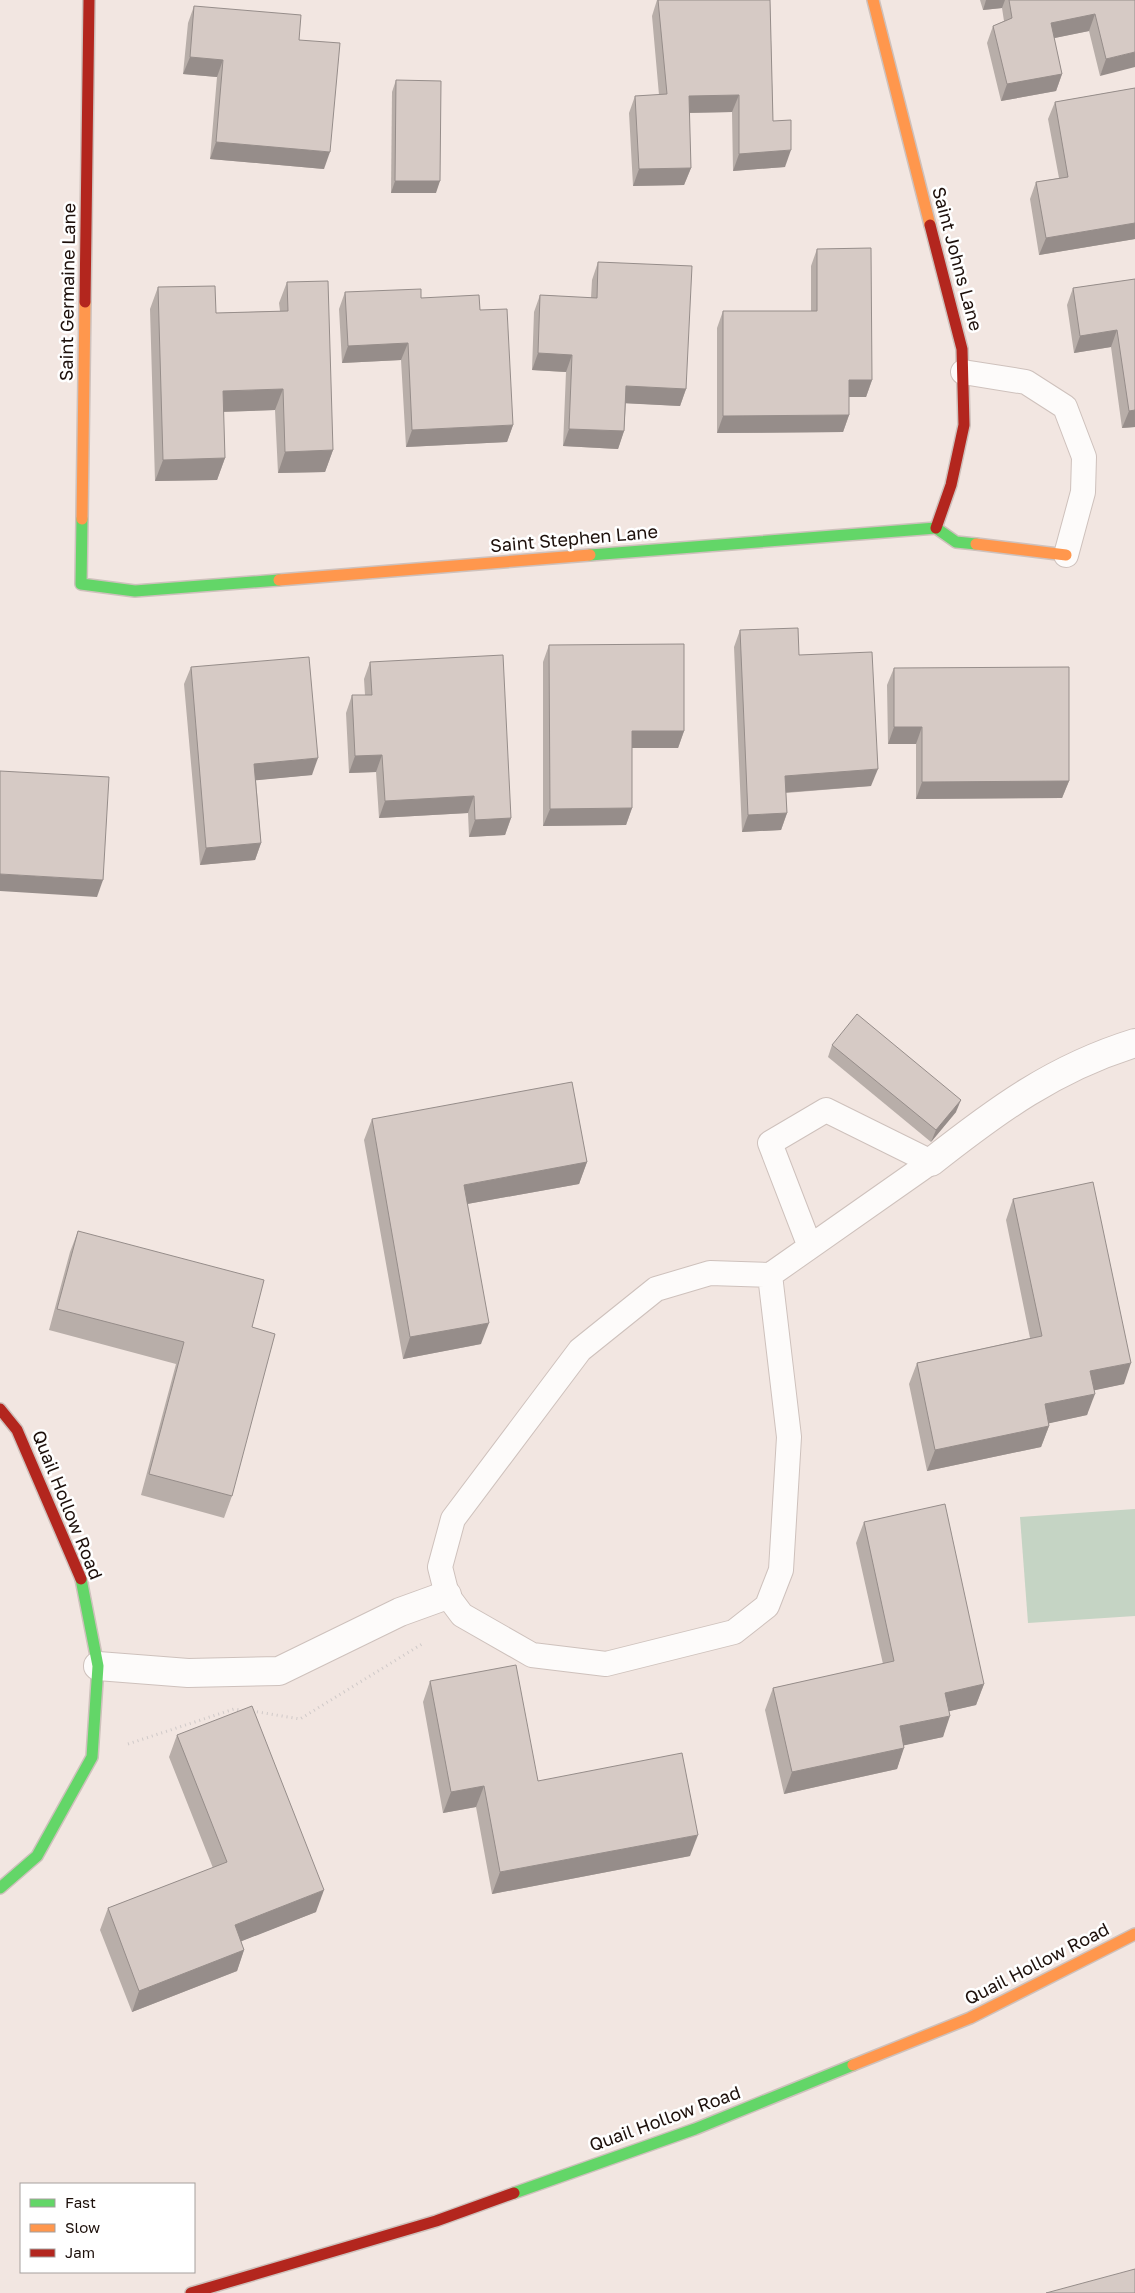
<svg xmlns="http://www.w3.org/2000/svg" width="1135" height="2293" font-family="'Golos Text',sans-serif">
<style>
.green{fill:#c5d4c4}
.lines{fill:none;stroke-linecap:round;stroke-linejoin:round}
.lane-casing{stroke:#cec1bc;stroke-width:26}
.street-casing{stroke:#cec1bc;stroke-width:30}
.fast-casing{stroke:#cec1bc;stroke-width:14}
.slow-casing{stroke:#cec1bc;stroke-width:14}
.jam-casing{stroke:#cec1bc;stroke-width:14}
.path{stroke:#cfc9c8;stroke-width:3;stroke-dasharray:1 4;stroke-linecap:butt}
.lane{stroke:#fdfbfa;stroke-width:24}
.street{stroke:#fdfbfa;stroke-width:28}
.fast{stroke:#63d668;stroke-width:11}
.slow{stroke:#ff974d;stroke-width:11}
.jam{stroke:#b3261e;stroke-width:11}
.wall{fill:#b8aea9}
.shaded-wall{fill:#968d8a}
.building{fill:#d6cac5;stroke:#968d8a}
.labels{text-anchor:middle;stroke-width:5;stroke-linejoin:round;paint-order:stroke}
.street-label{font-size:18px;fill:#1d100b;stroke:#fff}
</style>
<rect width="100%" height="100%" fill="#f2e6e1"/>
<polygon class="green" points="1135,1509 1135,1616 1028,1623 1020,1517"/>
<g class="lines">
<defs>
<g id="lane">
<polyline points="963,372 1026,382 1065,407 1084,457 1083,492 1066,555"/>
<polyline points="770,1275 789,1437 781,1570 767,1606 734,1632 606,1664 532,1655 462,1615 447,1595 440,1567 453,1519 580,1350 656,1289 710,1273 770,1275 931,1162 826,1110 770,1143 810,1247"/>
</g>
<g id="street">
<path d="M931,1162C997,1110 1054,1068 1135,1043"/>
<polyline points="98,1666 188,1673 279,1671 400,1612 447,1595"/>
</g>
<g id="fast">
<polyline points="82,519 81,584 135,591 279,580"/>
<polyline points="590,555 936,528 956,542 976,544"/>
<polyline points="0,1888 37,1856 92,1757 98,1666 81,1579"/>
<polyline points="514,2193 695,2129 853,2065"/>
</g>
<g id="slow">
<polyline points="873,0 930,225"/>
<polyline points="82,519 85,302"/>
<polyline points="976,544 1066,555"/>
<polyline points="279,580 590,555"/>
<polyline points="853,2065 970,2018 1135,1934"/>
</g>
<g id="jam">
<polyline points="930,225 962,349 964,425 951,485 936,528"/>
<polyline points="85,302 89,0"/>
<polyline points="0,1409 17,1430 81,1579"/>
<polyline points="191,2293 436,2221 514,2193"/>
</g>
</defs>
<use href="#lane" class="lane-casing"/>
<use href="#street" class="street-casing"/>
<use href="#fast" class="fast-casing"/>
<use href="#slow" class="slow-casing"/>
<use href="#jam" class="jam-casing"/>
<g class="path">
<polyline points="252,1711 300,1719 422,1644"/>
<polyline points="128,1744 234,1709 246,1711"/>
</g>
<use href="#lane" class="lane"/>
<use href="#street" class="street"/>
<use href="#fast" class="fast"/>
<use href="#slow" class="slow"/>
<use href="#jam" class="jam"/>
</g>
<g class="wall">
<polygon points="657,0 770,0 773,121 785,167 733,171 732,112 689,113 691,168 684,185 633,186 629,113 635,96 659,95 652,16"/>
<polygon points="980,0 1135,0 1100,76 1089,31 1054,38 1062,74 1056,91 1001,101 987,43 993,26 1004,21 1002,8 983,10"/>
<polygon points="194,6 324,169 210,159 217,77 183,74 188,23"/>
<polygon points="396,80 436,193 391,193 392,92"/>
<polygon points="1135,88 1135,239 1039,255 1030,199 1036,182 1059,178 1048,119 1055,102"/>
<polygon points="817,249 872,380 866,397 849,397 849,415 843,432 717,433 717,328 723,311 811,311 811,266"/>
<polygon points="598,262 686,389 680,406 626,403 624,431 618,449 563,446 566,372 532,370 534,312 540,295 591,298 592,280"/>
<polygon points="1135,279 1135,427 1122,428 1111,347 1074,353 1067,305 1073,288"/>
<polygon points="287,282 333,450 325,472 278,473 275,410 223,412 225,458 217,480 155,481 150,309 158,287 216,313 280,311 279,303"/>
<polygon points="345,292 421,298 480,310 513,425 507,442 406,447 401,360 342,363 339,309"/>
<polygon points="740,630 799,655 871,786 786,793 787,813 781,830 742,832 734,647"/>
<polygon points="549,645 684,731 678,748 632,748 632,808 626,825 543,826 543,662"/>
<polygon points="370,662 511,818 505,835 469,837 468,813 379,818 376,772 349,773 346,713 352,695 365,695 364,679"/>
<polygon points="191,667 312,775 256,780 261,843 255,860 200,865 184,684"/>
<polygon points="894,668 1069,781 1062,798 916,799 916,744 888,744 887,685"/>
<polygon points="832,1045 956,1112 931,1142 828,1057"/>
<polygon points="372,1119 587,1162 579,1184 467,1204 481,1344 403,1359 364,1140"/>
<polygon points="1013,1199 1124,1384 1094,1390 1087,1415 1049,1423 1049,1426 1041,1447 927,1471 909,1384 917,1363 1030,1338 1006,1220"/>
<polygon points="78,1231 252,1327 232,1496 224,1518 141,1495 176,1364 49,1330 70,1252"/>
<polygon points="864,1522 984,1684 976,1705 949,1711 943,1737 904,1745 897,1769 784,1794 765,1710 773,1688 883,1664 856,1543"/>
<polygon points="430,1681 538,1781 690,1856 492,1894 476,1807 443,1813 423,1702"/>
<polygon points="177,1735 316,1912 241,1941 244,1950 237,1971 132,2012 100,1930 108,1908 213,1868 169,1757"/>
</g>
<g class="shaded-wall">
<polygon points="986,0 1005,0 1002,8 983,10"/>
<polygon points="1095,14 1089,31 1045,40 1051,23"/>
<polygon points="1135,52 1135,67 1100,76 1106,59"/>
<polygon points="190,57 223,60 217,77 183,74"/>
<polygon points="1062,74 1056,91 1001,101 1007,84"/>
<polygon points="739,95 732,112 683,113 689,96"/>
<polygon points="216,142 330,152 324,169 210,159"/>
<polygon points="791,150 785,167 733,171 739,154"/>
<polygon points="691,168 684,185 633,186 639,169"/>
<polygon points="395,181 440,181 436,193 391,193"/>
<polygon points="1135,223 1135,239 1039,255 1046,238"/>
<polygon points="1117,330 1111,347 1074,353 1080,336"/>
<polygon points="408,343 401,360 342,363 348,346"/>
<polygon points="538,353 572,355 566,372 532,370"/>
<polygon points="849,380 872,380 866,397 843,397"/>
<polygon points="626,386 686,389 680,406 620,403"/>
<polygon points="283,389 275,410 215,412 223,391"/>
<polygon points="1135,410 1135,427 1122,428 1129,411"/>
<polygon points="849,415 843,432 717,433 723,416"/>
<polygon points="513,425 507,442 406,447 412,430"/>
<polygon points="569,429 624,431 618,449 563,446"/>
<polygon points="333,450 325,472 278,473 285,452"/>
<polygon points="225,458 217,480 155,481 163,460"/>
<polygon points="894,727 922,727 916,744 888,744"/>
<polygon points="632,731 684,731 678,748 626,748"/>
<polygon points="382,755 376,772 349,773 355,756"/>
<polygon points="318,758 312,775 248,781 254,764"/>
<polygon points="878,769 871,786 778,793 785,776"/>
<polygon points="1069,781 1062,798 916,799 922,782"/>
<polygon points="474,796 468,813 379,818 385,801"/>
<polygon points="632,808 626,825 543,826 550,809"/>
<polygon points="787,813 781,830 742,832 748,815"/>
<polygon points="511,818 505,835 469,837 475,820"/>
<polygon points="261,843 255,860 200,865 206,848"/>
<polygon points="0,874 103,880 97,897 0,891"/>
<polygon points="961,1100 956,1112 931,1142 936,1130"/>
<polygon points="587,1162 579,1184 456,1206 464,1185"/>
<polygon points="489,1323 481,1344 403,1359 410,1337"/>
<polygon points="1131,1363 1124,1384 1082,1393 1090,1371"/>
<polygon points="1095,1394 1087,1415 1037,1426 1045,1404"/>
<polygon points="1049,1426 1041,1447 927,1471 935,1450"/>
<polygon points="984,1684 976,1705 937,1714 945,1693"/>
<polygon points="950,1716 943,1737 892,1748 900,1726"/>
<polygon points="904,1748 897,1769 784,1794 792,1772"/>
<polygon points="484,1786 476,1807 443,1813 451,1792"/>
<polygon points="698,1835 690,1856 492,1894 500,1872"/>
<polygon points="324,1890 316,1912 227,1947 235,1925"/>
<polygon points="244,1950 237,1971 132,2012 139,1991"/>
</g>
<g class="building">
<polygon points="658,0 770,0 773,121 791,120 791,150 739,154 739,95 689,96 691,168 639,169 635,96 667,94"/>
<polygon points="1009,0 1135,0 1135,52 1106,59 1095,14 1051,23 1062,74 1007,84 993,26 1012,18"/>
<polygon points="194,6 301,15 299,40 340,43 330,152 216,142 223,60 190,57"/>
<polygon points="396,80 441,81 440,181 395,181"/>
<polygon points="1135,88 1135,223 1046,238 1036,182 1068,177 1055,102"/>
<polygon points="871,248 872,380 849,380 849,415 723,416 723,311 817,311 817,249"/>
<polygon points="598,262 692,266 686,389 626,386 624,431 569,429 572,355 538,353 540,295 597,298"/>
<polygon points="1135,279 1135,410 1129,411 1117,330 1080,336 1073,288"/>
<polygon points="328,281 333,450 285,452 283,389 223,391 225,458 163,460 158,287 215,286 216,313 288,311 287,282"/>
<polygon points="421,289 421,298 479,295 480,310 507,309 513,425 412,430 408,343 348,346 345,292"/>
<polygon points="798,628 799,655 872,652 878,769 785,776 787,813 748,815 740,630"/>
<polygon points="684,644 684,731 632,731 632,808 550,809 549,645"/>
<polygon points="503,655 511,818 475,820 474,796 385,801 382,755 355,756 352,695 372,695 370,662"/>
<polygon points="309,657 318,758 254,764 261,843 206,848 191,667"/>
<polygon points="1069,667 1069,781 922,782 922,727 894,727 894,668"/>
<polygon points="0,771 109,777 103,880 0,874"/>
<polygon points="857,1014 961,1100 936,1130 832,1045"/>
<polygon points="572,1082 587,1162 464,1185 489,1323 410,1337 372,1119"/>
<polygon points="1093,1182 1131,1363 1090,1371 1095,1394 1045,1404 1049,1426 935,1450 917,1363 1042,1336 1013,1199"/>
<polygon points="78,1231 264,1280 252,1327 275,1334 232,1496 149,1474 184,1342 57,1309"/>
<polygon points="945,1504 984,1684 945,1693 950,1716 900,1726 904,1748 792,1772 773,1688 894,1661 864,1522"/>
<polygon points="516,1665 538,1781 682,1753 698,1835 500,1872 484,1786 451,1792 430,1681"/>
<polygon points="252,1706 324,1890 235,1925 244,1950 139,1991 108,1908 227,1862 177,1735"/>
<polygon points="1135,2269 1135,2293 1046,2293"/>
</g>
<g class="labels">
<g class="street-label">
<text transform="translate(957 259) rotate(75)" y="6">Saint Johns Lane</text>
<text transform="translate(68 292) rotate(-89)" y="6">Saint Germaine Lane</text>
<text transform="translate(574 539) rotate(-5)" y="6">Saint Stephen Lane</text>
<text transform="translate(67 1505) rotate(68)" y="6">Quail Hollow Road</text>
<text transform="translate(1037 1964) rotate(-27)" y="6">Quail Hollow Road</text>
<text transform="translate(665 2119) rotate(-20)" y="6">Quail Hollow Road</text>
</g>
</g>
<rect x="20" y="2183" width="175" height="90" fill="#ffffff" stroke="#a59f9d"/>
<rect x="30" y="2199" width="25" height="8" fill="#63d668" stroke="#a59f9d"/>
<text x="65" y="2208" font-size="15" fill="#1d100b">Fast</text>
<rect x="30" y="2224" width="25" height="8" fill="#ff974d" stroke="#a59f9d"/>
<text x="65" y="2233" font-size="15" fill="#1d100b">Slow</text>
<rect x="30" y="2249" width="25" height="8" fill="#b3261e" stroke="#a59f9d"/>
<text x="65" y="2258" font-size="15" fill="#1d100b">Jam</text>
</svg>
